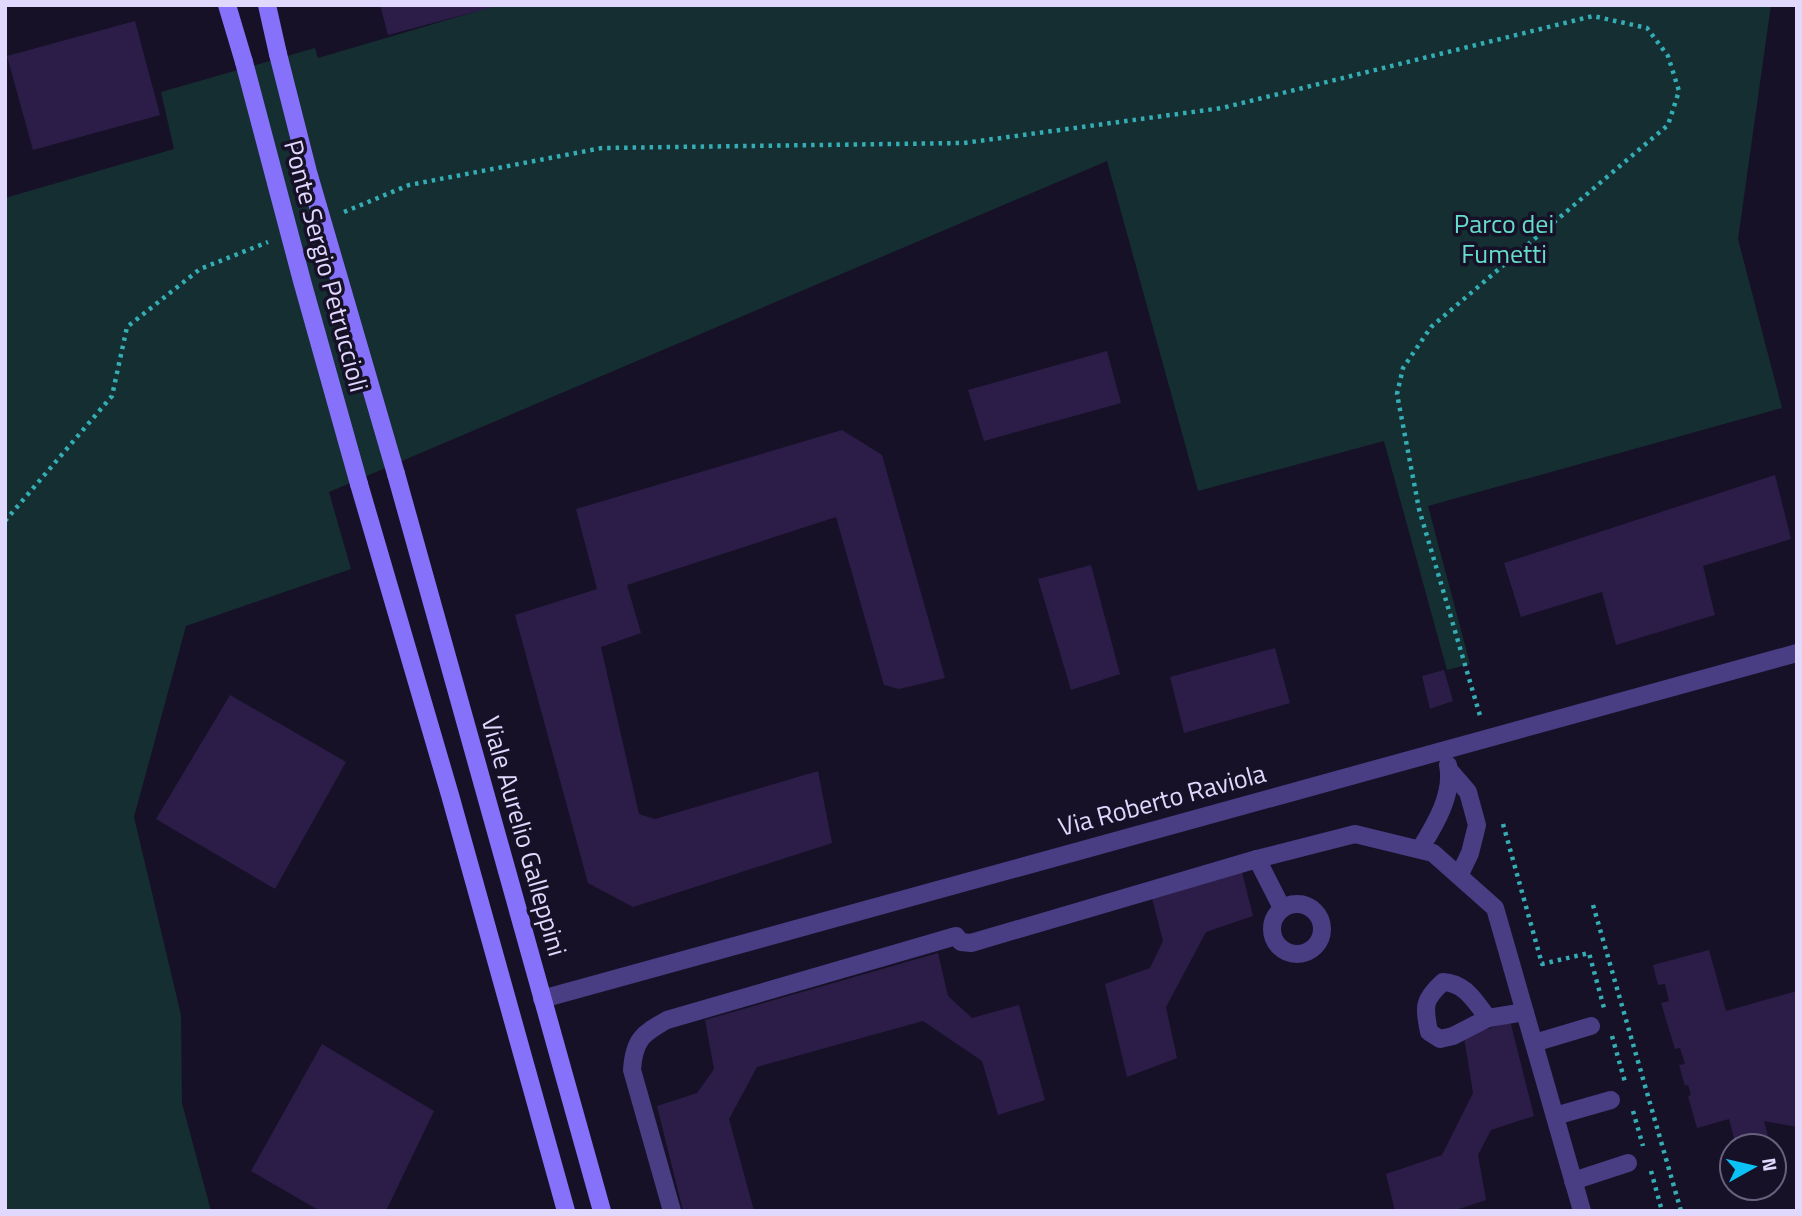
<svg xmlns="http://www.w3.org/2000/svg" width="1802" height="1216" font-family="'Titillium Web',sans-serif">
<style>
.green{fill:#142e31}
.building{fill:#2b1d47}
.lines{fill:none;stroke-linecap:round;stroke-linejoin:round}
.path{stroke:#34adb5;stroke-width:4.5;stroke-dasharray:3.5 5;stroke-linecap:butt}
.lane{stroke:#493d84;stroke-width:18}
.street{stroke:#493d84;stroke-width:18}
.secondary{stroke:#8672fa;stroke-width:18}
.secondary-bridge{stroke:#8672fa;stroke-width:18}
.labels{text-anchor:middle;stroke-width:7;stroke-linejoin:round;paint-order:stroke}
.park-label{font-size:26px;fill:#65dccd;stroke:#171127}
.street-label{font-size:26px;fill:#e1d8fe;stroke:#171127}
</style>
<rect width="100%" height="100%" fill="#171127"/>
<polygon class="green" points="498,5 1771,5 1738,239 1782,408 1428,506 1470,664 1447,670 1384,441 1198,491 1107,161 329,492 351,569 186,626 134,817 181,1015 182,1103 211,1211 5,1211 5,198 174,149 161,92 315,48 318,58"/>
<g class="building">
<polygon points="380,5 497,5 497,6 388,35"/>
<polygon points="135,21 160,115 33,150 7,56"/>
<polygon points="1107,351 1121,403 984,441 968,390"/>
<polygon points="842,430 882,455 945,678 899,689 884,685 836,517 627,585 641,633 601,647 639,814 655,819 818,771 832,843 633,907 588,883 515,615 597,589 576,509"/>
<polygon points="1775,475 1791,539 1703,566 1715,615 1616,645 1602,592 1521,617 1504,563"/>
<polygon points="1091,565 1120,674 1071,690 1038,579"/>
<polygon points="1275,648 1290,703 1184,733 1170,677"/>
<polygon points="1444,670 1453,701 1430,709 1422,676"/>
<polygon points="230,695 346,762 275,889 156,819"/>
<polygon points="1242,872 1253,916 1206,932 1166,1007 1177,1058 1127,1077 1105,984 1150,968 1163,941 1152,898"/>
<polygon points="1709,950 1726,1011 1797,991 1797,1127 1764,1121 1770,1144 1736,1146 1729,1119 1697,1128 1688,1096 1691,1095 1688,1085 1685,1086 1679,1065 1685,1064 1680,1048 1675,1049 1661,1003 1669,1001 1665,984 1658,985 1653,965"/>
<polygon points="938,953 948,996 972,1018 1019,1005 1045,1100 998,1115 982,1061 923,1021 757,1067 729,1119 754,1211 683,1211 657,1106 697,1093 714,1069 705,1020"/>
<polygon points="1510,1021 1534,1116 1491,1130 1478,1155 1486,1200 1453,1211 1395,1211 1386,1174 1442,1155 1473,1093 1464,1037"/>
<polygon points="322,1044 434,1111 386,1211 320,1211 251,1171"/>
</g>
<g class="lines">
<g class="path">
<polyline points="344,212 409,185 602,148 964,143 1222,108 1593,16 1647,28 1668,56 1679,91 1668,125 1431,327 1403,368 1397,394 1419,509 1481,719"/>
<polyline points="5,521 112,396 127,327 200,269 268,242"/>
<polyline points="1503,824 1542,964 1589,953 1604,1008"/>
<polyline points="1593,905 1681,1211"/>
<polyline points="1612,1036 1625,1082"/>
<polyline points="1633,1111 1643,1146"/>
<polyline points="1651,1171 1662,1211"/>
</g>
<g class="lane">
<polyline points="1257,859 1282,908"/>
<circle cx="1297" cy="929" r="25"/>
<path d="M1443,982C1466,983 1475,1002 1488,1018L1453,1036L1440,1039L1429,1032C1424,1006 1423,1000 1443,982Z"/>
<polyline points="1488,1018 1525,1012"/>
<polyline points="1534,1043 1591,1026"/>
<polyline points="1555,1116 1611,1100"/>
<polyline points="1573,1181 1628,1163"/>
</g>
<g class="street">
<polyline points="1449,770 1468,792 1477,825 1470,853 1459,876"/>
<path d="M1420,849C1435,825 1454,794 1448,765"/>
<polyline points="542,999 1797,653"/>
<path d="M672,1211L632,1070C634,1040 642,1034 667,1020L956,936L961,942L971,943L1257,859L1355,834L1433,853L1495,908L1582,1211"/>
</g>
<g class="secondary">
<polyline points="227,5 244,62"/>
<polyline points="267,5 278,54"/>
<polyline points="396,474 602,1211"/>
<polyline points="359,484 450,795 566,1211"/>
</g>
<g class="secondary-bridge">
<polyline points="278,54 308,172 396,474"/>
<polyline points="244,62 302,281 359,484"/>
</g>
</g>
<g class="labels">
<g class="park-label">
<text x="1504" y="233">Parco dei<tspan x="1504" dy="30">Fumetti</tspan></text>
</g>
<g class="street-label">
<text transform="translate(326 266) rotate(75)" y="9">Ponte Sergio Petruccioli</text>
<text transform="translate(1162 800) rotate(-15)" y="9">Via Roberto Raviola</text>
<text transform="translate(524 836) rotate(74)" y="9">Viale Aurelio Galleppini</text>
</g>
</g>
<rect width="1802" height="1216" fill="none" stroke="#e1d8fe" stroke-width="14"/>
<g transform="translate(1753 1167) rotate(82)"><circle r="33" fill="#171127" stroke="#68617d" stroke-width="2"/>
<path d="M0-5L12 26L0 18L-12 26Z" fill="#0bc2f6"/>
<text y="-10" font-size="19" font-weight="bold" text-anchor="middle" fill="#e1d8fe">N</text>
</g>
</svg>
